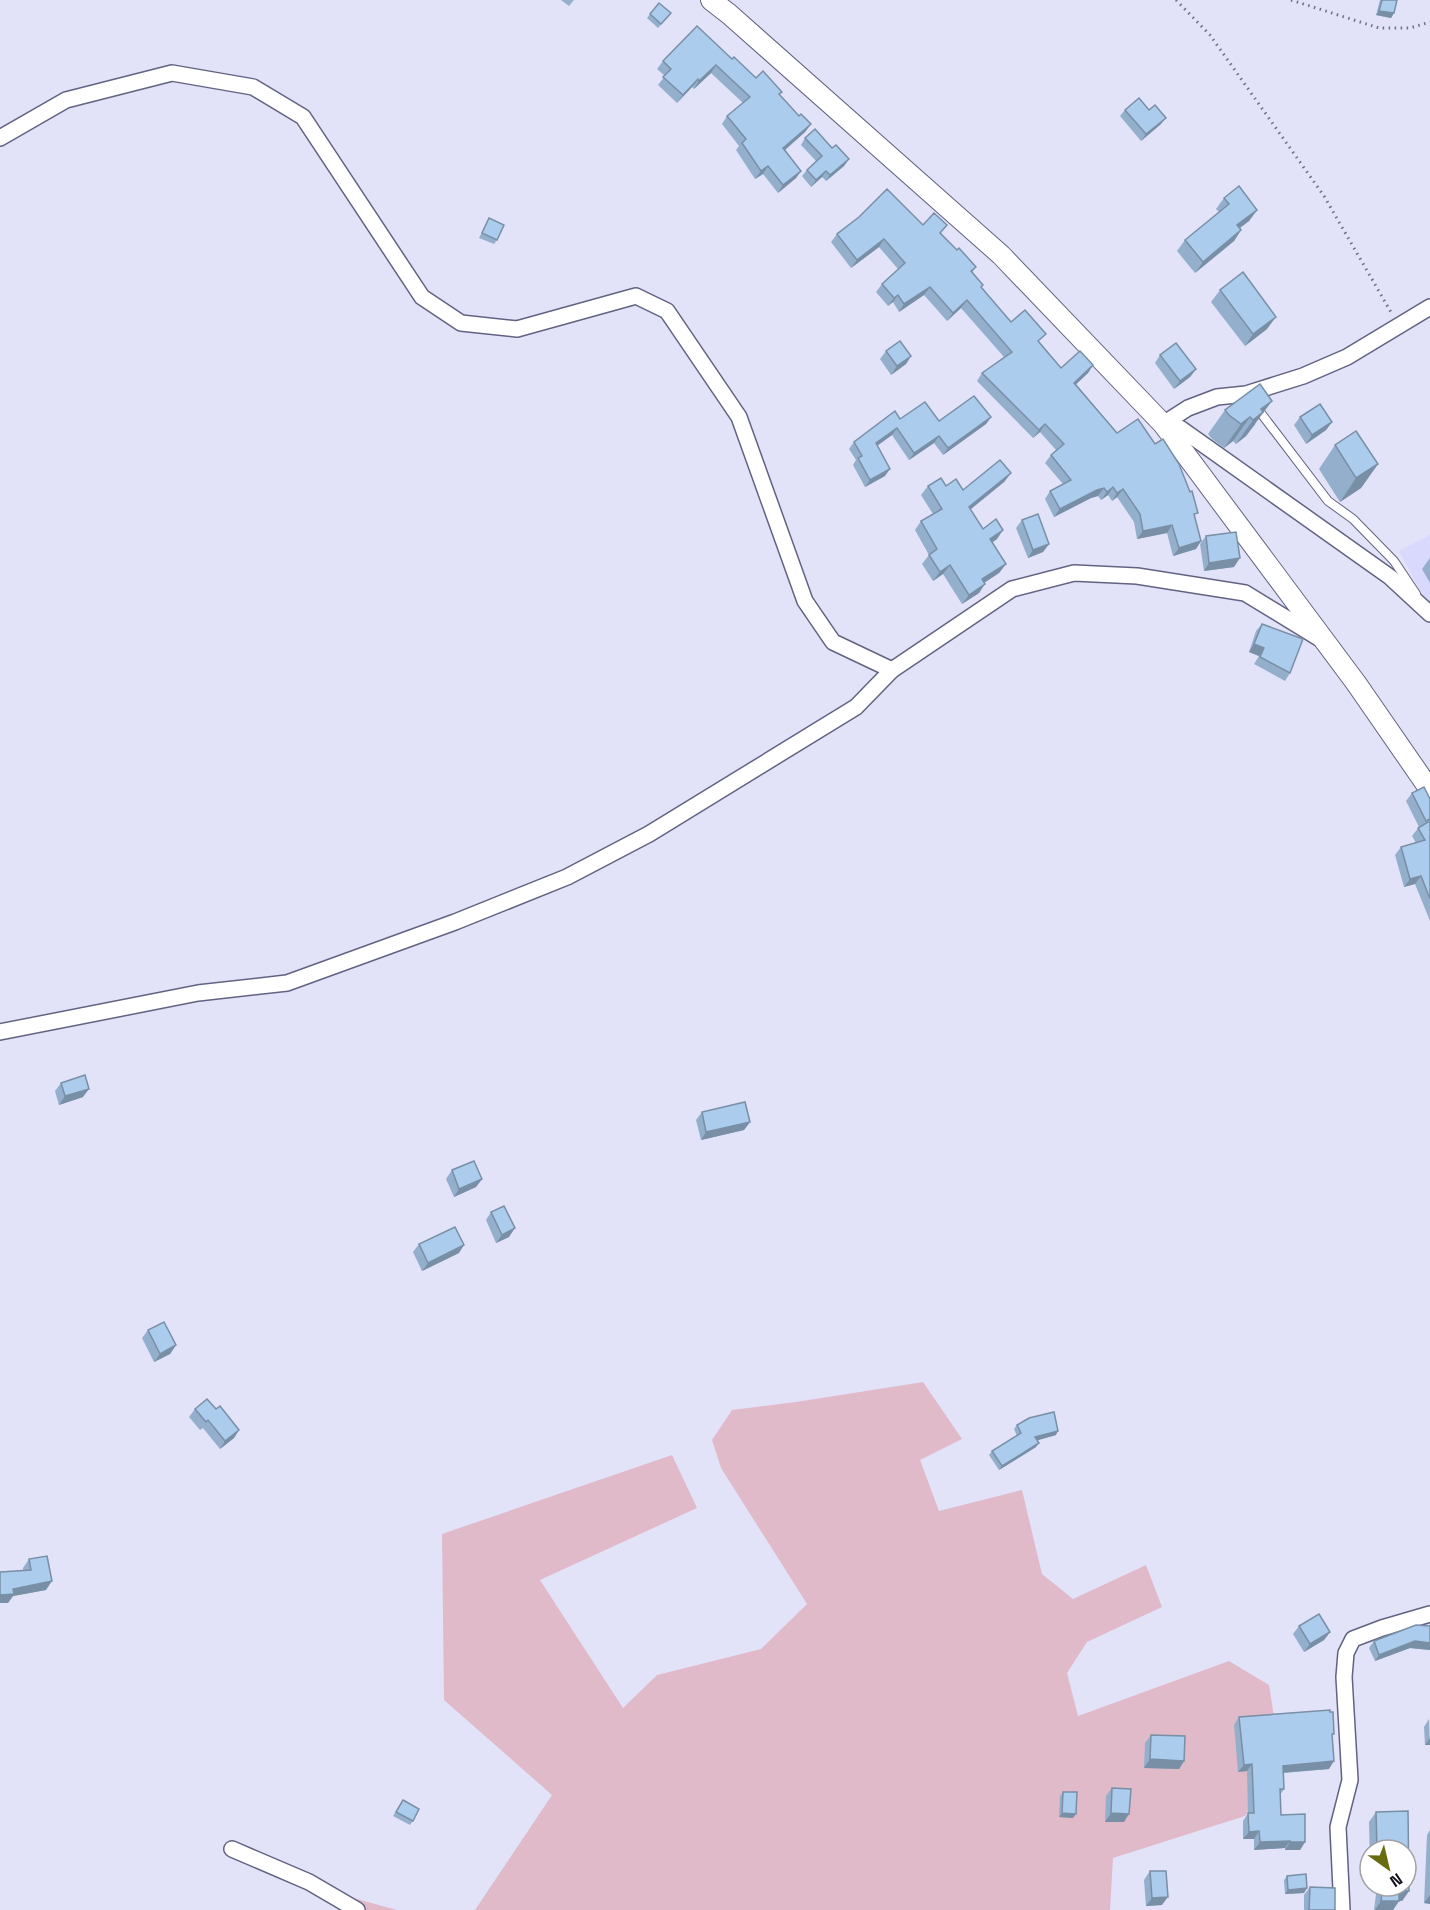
<svg xmlns="http://www.w3.org/2000/svg" width="1430" height="1910" font-family="'Space Grotesk',sans-serif">
<style>
.built{fill:#d8d9fc}
.green{fill:#e0bac9}
.lines{fill:none;stroke-linecap:round;stroke-linejoin:round}
.service-casing{stroke:#626382;stroke-width:10}
.minor-casing{stroke:#626382;stroke-width:18}
.tertiary-casing{stroke:#626382;stroke-width:22}
.path{stroke:#707081;stroke-width:3;stroke-dasharray:1.5 4.5;stroke-linecap:butt}
.service{stroke:#fff;stroke-width:8}
.minor{stroke:#fff;stroke-width:15}
.tertiary{stroke:#fff;stroke-width:20}
.wall{fill:#94afcc}
.shaded-wall{fill:#788fa6}
.building{fill:#accced;stroke:#788fa6;stroke-width:1.5}
</style>
<rect width="100%" height="100%" fill="#e2e3f9"/>
<polygon class="built" points="1430,535 1430,603 1424,597 1399,551"/>
<g class="green">
<polygon points="923,1382 962,1439 920,1460 939,1511 1022,1490 1042,1574 1073,1599 1146,1565 1162,1607 1087,1642 1067,1673 1078,1716 1229,1661 1269,1685 1280,1754 1245,1816 1113,1858 1110,1910 475,1910 552,1795 444,1700 442,1534 672,1455 697,1508 540,1580 623,1708 657,1675 761,1649 807,1604 721,1468 712,1440 732,1410 796,1402"/>
<polygon points="346,1896 397,1910 343,1910"/>
</g>
<g class="lines">
<defs>
<polyline id="service" points="1257,408 1328,501 1353,519 1394,561 1416,594"/>
<g id="minor">
<polyline points="0,138 66,100 172,73 253,87 303,117 422,297 461,323 517,329 636,296 667,311 739,417 805,601 833,642 892,670"/>
<polyline points="1163,424 1180,428 1390,577 1430,614"/>
<polyline points="1163,424 1188,408 1217,397 1246,394 1303,376 1347,357 1430,307"/>
<polyline points="0,1032 198,993 287,983 455,922 567,877 649,834 856,707 892,670 1012,589 1074,573 1137,576 1245,593 1322,640"/>
<polyline points="232,1849 309,1882 357,1910"/>
<polyline points="1342,1910 1338,1827 1350,1780 1344,1677 1346,1653 1353,1639 1382,1628 1430,1614"/>
</g>
<polyline id="tertiary" points="711,0 729,14 1001,255 1163,424 1356,683 1430,790"/>
</defs>
<use href="#service" class="service-casing"/>
<use href="#minor" class="minor-casing"/>
<use href="#tertiary" class="tertiary-casing"/>
<g class="path">
<polyline points="1176,0 1210,35 1324,196 1392,314"/>
<polyline points="1291,0 1379,28 1410,28 1430,22"/>
</g>
<use href="#service" class="service"/>
<use href="#minor" class="minor"/>
<use href="#tertiary" class="tertiary"/>
</g>
<g class="wall">
<polygon points="561,0 574,0 569,6"/>
<polygon points="1380,0 1395,0 1394,13 1391,18 1376,15"/>
<polygon points="650,14 668,17 658,28 647,18"/>
<polygon points="732,59 780,95 799,116 811,124 805,132 785,150 801,171 796,178 778,193 763,174 755,179 736,150 739,146 722,124 727,116 743,103 711,73 694,89 692,87 677,103 658,85 665,76 657,69 663,61"/>
<polygon points="1125,110 1161,124 1141,141 1120,116"/>
<polygon points="805,138 832,148 849,159 844,166 826,181 822,177 811,187 802,176 807,170 816,161 801,145"/>
<polygon points="1224,198 1257,210 1249,221 1240,228 1241,230 1234,241 1195,273 1177,251 1185,240 1219,212 1216,209"/>
<polygon points="489,218 497,240 494,244 479,238"/>
<polygon points="941,233 957,250 976,267 972,273 982,288 1011,322 1040,343 1061,368 1093,365 1088,373 1076,384 1117,433 1195,517 1201,541 1196,549 1173,556 1167,533 1137,539 1134,522 1117,497 1112,501 1108,495 1101,500 1098,496 1091,498 1054,517 1045,499 1050,491 1063,484 1045,463 1051,455 1056,450 1040,432 1033,438 977,381 982,373 1004,357 961,308 947,321 924,295 899,312 893,302 888,306 876,292 882,284 898,269 879,247 851,268 831,242 837,234"/>
<polygon points="1220,290 1267,329 1245,346 1211,302"/>
<polygon points="886,351 911,356 906,364 891,375 880,359"/>
<polygon points="1160,355 1196,369 1190,377 1174,389 1155,363"/>
<polygon points="1260,384 1255,425 1253,427 1246,436 1236,444 1233,441 1224,448 1212,439 1208,434 1225,410"/>
<polygon points="991,417 986,424 943,455 934,443 909,460 892,435 877,446 885,476 865,487 853,465 856,460 849,449 854,442 900,419 939,421"/>
<polygon points="1300,417 1332,422 1326,430 1306,444 1294,425"/>
<polygon points="1335,445 1378,464 1361,488 1340,502 1319,469"/>
<polygon points="1011,473 1004,482 970,510 983,529 997,539 992,543 1006,564 999,573 984,583 979,593 962,604 943,574 933,581 922,564 929,555 915,530 921,521 933,514 921,495 928,486 946,486 963,490"/>
<polygon points="1022,520 1049,544 1043,552 1028,558 1016,528"/>
<polygon points="1206,536 1234,567 1204,571 1200,544"/>
<polygon points="1430,558 1430,583 1422,569"/>
<polygon points="1262,624 1290,673 1285,681 1254,664 1259,656 1249,652 1256,631"/>
<polygon points="1412,793 1430,799 1430,921 1415,884 1404,887 1395,855 1401,847 1416,843 1412,836 1419,827 1406,801"/>
<polygon points="61,1083 83,1097 59,1105 55,1091"/>
<polygon points="702,1112 750,1122 744,1130 701,1140 696,1120"/>
<polygon points="452,1170 482,1179 476,1187 454,1197 446,1179"/>
<polygon points="491,1212 509,1237 496,1243 486,1220"/>
<polygon points="419,1244 459,1253 422,1271 413,1252"/>
<polygon points="148,1330 176,1345 170,1354 154,1362 142,1338"/>
<polygon points="195,1409 239,1430 234,1438 220,1449 203,1428 200,1430 189,1417"/>
<polygon points="1017,1425 1056,1435 1037,1440 1036,1447 999,1470 989,1455 992,1451 1017,1436 1014,1429"/>
<polygon points="29,1559 46,1590 13,1596 8,1603 23,1571 23,1568"/>
<polygon points="1299,1626 1330,1632 1324,1640 1304,1652 1293,1634"/>
<polygon points="1430,1626 1430,1650 1410,1648 1375,1661 1369,1648 1374,1641"/>
<polygon points="1239,1717 1332,1737 1329,1769 1284,1773 1284,1789 1280,1795 1281,1815 1305,1842 1300,1850 1285,1850 1285,1848 1254,1850 1254,1839 1243,1839 1243,1821 1248,1813 1247,1771 1238,1772 1234,1725"/>
<polygon points="1429,1719 1430,1745 1425,1745 1424,1727"/>
<polygon points="1151,1735 1184,1761 1179,1769 1144,1768 1145,1743"/>
<polygon points="1112,1788 1124,1822 1105,1822 1106,1796"/>
<polygon points="1063,1792 1073,1818 1059,1817 1060,1796"/>
<polygon points="403,1800 413,1821 410,1825 393,1816"/>
<polygon points="1408,1811 1409,1891 1402,1901 1399,1901 1393,1910 1374,1910 1377,1886 1406,1886 1406,1850 1370,1850 1370,1865 1369,1822 1376,1812"/>
<polygon points="1430,1830 1430,1904 1424,1903 1427,1835"/>
<polygon points="1150,1871 1162,1905 1146,1906 1144,1880"/>
<polygon points="1287,1876 1307,1888 1304,1893 1285,1894 1284,1880"/>
<polygon points="1310,1887 1335,1910 1304,1910 1304,1895"/>
</g>
<g class="shaded-wall">
<polygon points="1379,11 1394,13 1391,18 1376,15"/>
<polygon points="716,65 711,73 694,89 699,81"/>
<polygon points="698,79 692,87 677,103 683,95"/>
<polygon points="1166,118 1161,124 1141,141 1146,134"/>
<polygon points="811,124 805,132 778,156 783,148"/>
<polygon points="849,159 844,166 826,181 830,175"/>
<polygon points="768,166 763,174 755,179 761,171"/>
<polygon points="801,171 796,178 778,193 783,185"/>
<polygon points="826,171 822,177 811,187 816,180"/>
<polygon points="1257,210 1249,221 1229,236 1237,225"/>
<polygon points="1241,230 1234,241 1195,273 1203,262"/>
<polygon points="884,239 879,247 851,268 857,260"/>
<polygon points="930,287 924,295 899,312 904,304"/>
<polygon points="898,295 893,302 888,306 894,298"/>
<polygon points="967,300 961,308 947,321 953,313"/>
<polygon points="1276,317 1267,329 1245,346 1253,334"/>
<polygon points="911,356 906,364 891,375 897,366"/>
<polygon points="1093,365 1088,373 1069,391 1074,383"/>
<polygon points="1196,369 1190,377 1174,389 1180,381"/>
<polygon points="1272,401 1246,436 1236,444 1261,409"/>
<polygon points="991,417 986,424 943,455 948,448"/>
<polygon points="1250,417 1233,441 1224,448 1241,424"/>
<polygon points="1332,422 1326,430 1306,444 1312,435"/>
<polygon points="1045,424 1040,432 1033,438 1039,430"/>
<polygon points="897,428 892,435 871,450 876,443"/>
<polygon points="939,436 934,443 909,460 914,453"/>
<polygon points="1378,464 1361,488 1340,502 1356,478"/>
<polygon points="890,469 885,476 865,487 870,480"/>
<polygon points="1011,473 1004,482 962,516 969,507"/>
<polygon points="1113,487 1108,495 1101,500 1107,492"/>
<polygon points="1104,488 1098,496 1091,498 1054,517 1060,509 1097,490"/>
<polygon points="1123,489 1117,497 1112,501 1117,493"/>
<polygon points="1172,525 1167,533 1137,539 1143,531"/>
<polygon points="1003,530 997,539 983,548 990,539"/>
<polygon points="1201,541 1196,549 1173,556 1179,548"/>
<polygon points="1049,544 1043,552 1028,558 1033,550"/>
<polygon points="1240,558 1234,567 1204,571 1209,563"/>
<polygon points="1006,564 999,573 976,588 982,579"/>
<polygon points="950,565 943,574 933,581 940,572"/>
<polygon points="985,584 979,593 962,604 969,595"/>
<polygon points="1254,644 1264,648 1259,656 1249,652"/>
<polygon points="1421,876 1415,884 1404,887 1410,879"/>
<polygon points="89,1089 83,1097 59,1105 65,1096"/>
<polygon points="750,1122 744,1130 701,1140 706,1132"/>
<polygon points="482,1179 476,1187 454,1197 459,1189"/>
<polygon points="515,1228 509,1237 496,1243 502,1235"/>
<polygon points="464,1245 459,1253 422,1271 428,1263"/>
<polygon points="176,1345 170,1354 154,1362 160,1354"/>
<polygon points="239,1430 234,1438 220,1449 225,1441"/>
<polygon points="1058,1431 1056,1435 1032,1442 1035,1437"/>
<polygon points="1039,1443 1036,1447 999,1470 1002,1466"/>
<polygon points="52,1581 46,1590 13,1596 8,1603 0,1603 0,1595 13,1589"/>
<polygon points="1330,1632 1324,1640 1304,1652 1310,1644"/>
<polygon points="1415,1641 1430,1643 1430,1650 1410,1648 1375,1661 1379,1655"/>
<polygon points="1430,1738 1430,1745 1425,1745"/>
<polygon points="1150,1759 1184,1761 1179,1769 1144,1768"/>
<polygon points="1334,1761 1329,1769 1278,1773 1283,1766"/>
<polygon points="1252,1764 1247,1771 1238,1772 1244,1765"/>
<polygon points="1062,1813 1076,1814 1073,1818 1059,1817"/>
<polygon points="1111,1813 1129,1814 1124,1822 1105,1822"/>
<polygon points="1259,1831 1254,1839 1243,1839 1249,1832"/>
<polygon points="1290,1841 1285,1848 1254,1850 1260,1842"/>
<polygon points="1290,1842 1305,1842 1300,1850 1285,1850"/>
<polygon points="1307,1888 1304,1893 1285,1894 1288,1890"/>
<polygon points="1399,1890 1409,1891 1402,1901 1392,1900"/>
<polygon points="1430,1895 1430,1904 1424,1903"/>
<polygon points="1168,1897 1162,1905 1146,1906 1152,1898"/>
<polygon points="1381,1901 1399,1901 1393,1910 1375,1910"/>
</g>
<g class="building">
<polygon points="1382,0 1397,0 1394,13 1379,11"/>
<polygon points="659,3 671,13 661,24 650,14"/>
<polygon points="697,26 732,59 734,57 756,78 763,71 782,92 779,94 799,116 801,114 811,124 783,148 801,171 783,185 768,166 761,171 742,143 746,139 727,116 750,97 716,65 699,81 698,79 683,95 663,77 671,69 663,61"/>
<polygon points="1139,98 1149,110 1155,105 1166,118 1146,134 1125,110"/>
<polygon points="815,129 832,148 836,145 849,159 830,175 826,171 816,180 807,170 822,156 805,138"/>
<polygon points="1239,186 1257,210 1237,225 1241,230 1203,262 1185,240 1229,204 1224,198"/>
<polygon points="887,189 923,225 934,213 947,225 940,233 957,250 959,248 976,267 971,271 983,285 981,287 1011,322 1025,310 1046,334 1038,341 1061,368 1080,351 1093,365 1074,383 1117,433 1138,419 1155,444 1163,439 1179,464 1190,492 1192,491 1198,513 1194,514 1201,541 1179,548 1172,525 1143,531 1140,514 1123,489 1117,493 1113,487 1107,492 1104,488 1097,490 1060,509 1050,491 1071,480 1051,455 1064,444 1045,424 1039,430 982,373 1012,352 967,300 953,313 930,287 904,304 898,295 894,298 882,284 905,263 884,239 857,260 837,234 859,217"/>
<polygon points="489,218 504,225 497,240 482,233"/>
<polygon points="1243,272 1276,317 1253,334 1220,290"/>
<polygon points="900,341 911,356 897,366 886,351"/>
<polygon points="1176,343 1196,369 1180,381 1160,355"/>
<polygon points="1260,384 1272,401 1261,409 1263,412 1253,420 1250,417 1241,424 1229,415 1225,410"/>
<polygon points="974,396 991,417 948,448 939,436 914,453 897,428 876,443 890,469 870,480 858,458 862,456 854,442 895,411 900,419 925,402 939,421"/>
<polygon points="1320,404 1332,422 1312,435 1300,417"/>
<polygon points="1356,431 1378,464 1356,478 1335,445"/>
<polygon points="1000,460 1011,473 969,507 983,529 996,519 1003,530 990,539 1006,564 982,579 985,584 969,595 950,565 940,572 929,555 937,549 921,521 942,509 928,486 941,478 946,486 956,479 963,490"/>
<polygon points="1038,514 1049,544 1033,550 1022,520"/>
<polygon points="1236,532 1240,558 1209,563 1206,536"/>
<polygon points="1262,624 1303,639 1290,673 1260,657 1264,648 1254,644"/>
<polygon points="1424,787 1430,799 1430,819 1426,821 1412,793"/>
<polygon points="1430,821 1430,899 1421,876 1410,879 1401,847 1425,840 1418,828"/>
<polygon points="85,1075 89,1089 65,1096 61,1083"/>
<polygon points="745,1102 750,1122 706,1132 702,1112"/>
<polygon points="474,1161 482,1179 459,1189 452,1170"/>
<polygon points="504,1206 515,1228 502,1235 491,1212"/>
<polygon points="455,1227 464,1245 428,1263 419,1244"/>
<polygon points="164,1322 176,1345 160,1354 148,1330"/>
<polygon points="207,1399 216,1409 220,1406 239,1430 225,1441 208,1420 206,1422 195,1409"/>
<polygon points="1054,1412 1058,1431 1035,1437 1039,1443 1002,1466 992,1451 1021,1433 1017,1425 1029,1418"/>
<polygon points="47,1556 52,1581 13,1589 14,1594 0,1595 0,1572 31,1570 29,1559"/>
<polygon points="1319,1614 1330,1632 1310,1644 1299,1626"/>
<polygon points="1416,1625 1430,1626 1430,1643 1415,1641 1379,1655 1374,1641"/>
<polygon points="1330,1710 1330,1712 1333,1712 1334,1734 1332,1734 1334,1761 1283,1766 1284,1789 1280,1789 1281,1815 1305,1814 1305,1842 1290,1842 1290,1841 1260,1842 1259,1831 1249,1832 1248,1813 1254,1813 1252,1764 1244,1765 1239,1717"/>
<polygon points="1151,1735 1185,1736 1184,1761 1150,1759"/>
<polygon points="1112,1788 1131,1789 1129,1814 1111,1813"/>
<polygon points="1063,1792 1077,1792 1076,1814 1062,1813"/>
<polygon points="403,1800 419,1809 413,1821 396,1812"/>
<polygon points="1408,1811 1409,1891 1399,1890 1399,1901 1381,1901 1383,1886 1406,1886 1406,1850 1377,1850 1376,1812"/>
<polygon points="1150,1871 1166,1871 1168,1897 1152,1898"/>
<polygon points="1306,1874 1307,1888 1288,1890 1287,1876"/>
<polygon points="1310,1887 1335,1888 1335,1910 1309,1910"/>
</g>
<g transform="translate(1388 1868) rotate(146)"><circle r="28" fill="#ffffff" stroke="#a0a0a5" stroke-width="1.5"/>
<path d="M0-4.5L10 22L0 15L-10 22Z" fill="#686c0f"/>
<text y="-9" font-size="16" font-weight="bold" text-anchor="middle" fill="#12121e">N</text>
</g>
</svg>
